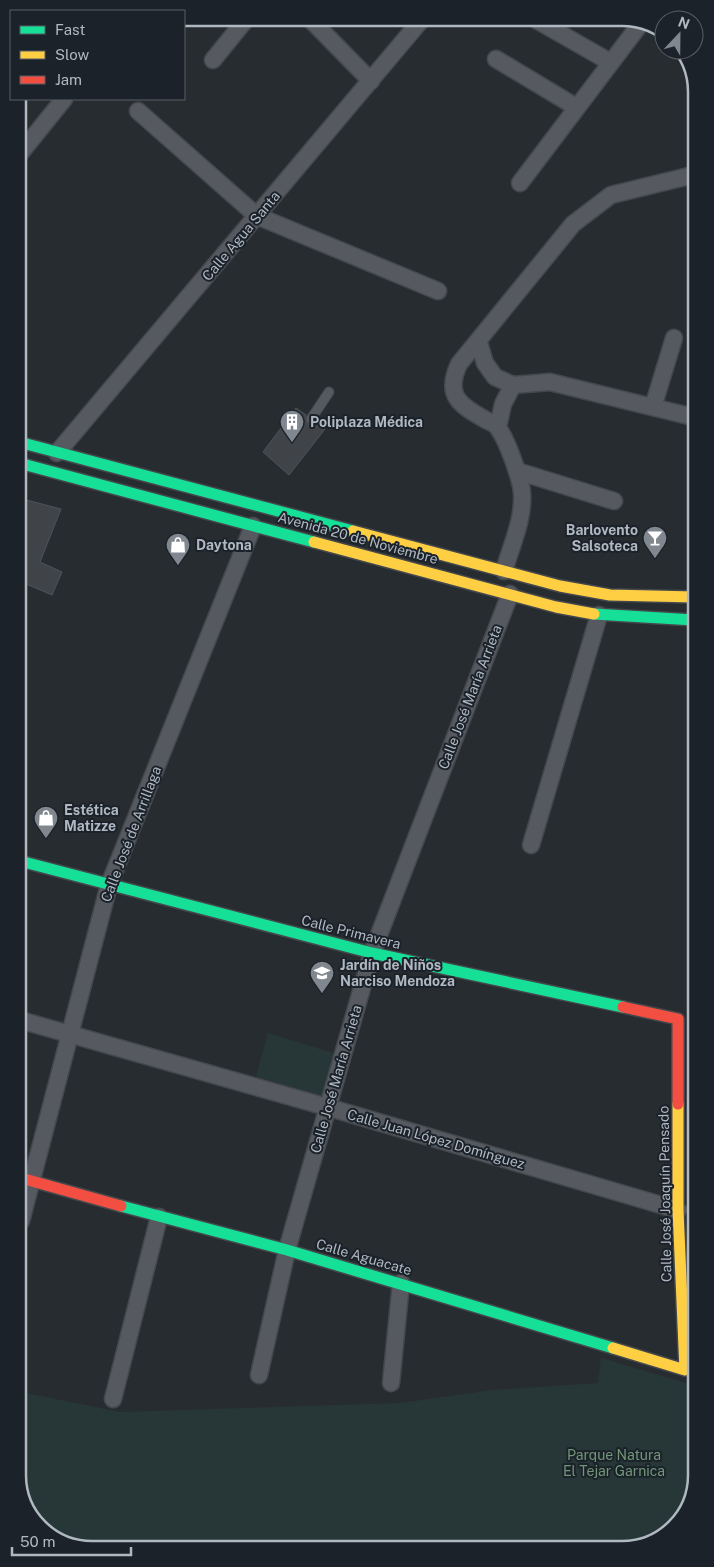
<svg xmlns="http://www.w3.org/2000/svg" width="714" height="1567" font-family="'Public Sans',sans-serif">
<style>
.green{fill:#273737}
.building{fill:#404449;stroke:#4e5359}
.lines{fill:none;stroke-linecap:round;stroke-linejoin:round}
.lane-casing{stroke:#44484c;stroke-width:11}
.street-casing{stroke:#44484c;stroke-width:19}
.fast-casing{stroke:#44484c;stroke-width:14}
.slow-casing{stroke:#44484c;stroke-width:14}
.jam-casing{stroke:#44484c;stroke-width:14}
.lane{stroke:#565a60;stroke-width:9}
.street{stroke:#565a60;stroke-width:16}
.fast{stroke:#16e098;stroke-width:11}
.slow{stroke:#ffcf43;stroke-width:11}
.jam{stroke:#f24e42;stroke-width:11}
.labels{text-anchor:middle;stroke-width:4;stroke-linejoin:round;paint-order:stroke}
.street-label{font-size:14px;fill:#b0b8c2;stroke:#1b222a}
.poi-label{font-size:14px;font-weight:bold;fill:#b0b8c2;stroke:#1b222a;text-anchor:start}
.park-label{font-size:14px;fill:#729678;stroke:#1b222a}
.rim{fill:none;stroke:#b0b8c2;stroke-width:2.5}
</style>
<rect width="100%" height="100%" fill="#272c31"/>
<g class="green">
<polygon points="694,660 696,1206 688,661"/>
<polygon points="268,1033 346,1057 333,1099 256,1077"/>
<polygon points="601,1358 696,1386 696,1475 684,1516 646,1545 87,1549 47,1534 22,1499 21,1392 120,1412 400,1403 493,1390 598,1383"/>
</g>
<g class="building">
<polygon points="296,408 306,415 307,424 311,425 316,423 325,429 289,475 263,452"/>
<polygon points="19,498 61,509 40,562 62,572 52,595 19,581"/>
</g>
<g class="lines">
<defs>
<polyline id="lane" points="311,419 329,392"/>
<g id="street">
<polyline points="309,18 371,81"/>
<polyline points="533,18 610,62"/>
<polyline points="496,59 576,107"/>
<polyline points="213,60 247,18"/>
<polyline points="138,111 257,216 438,291"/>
<polyline points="18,156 64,99"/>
<polyline points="520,183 641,23"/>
<polyline points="479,343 485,363 495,377 513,385 550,382 693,417"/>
<polyline points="653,407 674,338"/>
<polyline points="498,427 503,404 513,385"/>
<polyline points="57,453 423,18"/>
<polyline points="517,471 614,501"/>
<path d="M504,571C511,546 524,519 522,493C521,479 507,440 498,428C496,424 490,422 486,420C460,405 444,396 459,364L573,224L611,195L693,175"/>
<polyline points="531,845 599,615"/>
<polyline points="20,1020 327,1107 678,1210"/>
<polyline points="21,1221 109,885 253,526"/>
<polyline points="259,1375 287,1250 372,953 510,594"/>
<polyline points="391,1383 401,1283"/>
<polyline points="113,1399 159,1217"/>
</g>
<g id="fast">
<polyline points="19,442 353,531"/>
<polyline points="19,463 314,542"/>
<polyline points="594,614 694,620"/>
<polyline points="20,861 372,953 623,1007"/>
<polyline points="121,1206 287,1250 613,1348"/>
</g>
<g id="slow">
<polyline points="353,531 560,586 610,595 694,597"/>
<polyline points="314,542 556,607 594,614"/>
<polyline points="613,1348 685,1370 678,1210 678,1104"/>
</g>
<g id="jam">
<polyline points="623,1007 678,1019 678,1104"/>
<polyline points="21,1178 121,1206"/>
</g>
</defs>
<use href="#lane" class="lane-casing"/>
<use href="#street" class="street-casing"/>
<use href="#fast" class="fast-casing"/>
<use href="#slow" class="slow-casing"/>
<use href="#jam" class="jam-casing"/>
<use href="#lane" class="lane"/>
<use href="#street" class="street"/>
<use href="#fast" class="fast"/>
<use href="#slow" class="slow"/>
<use href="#jam" class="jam"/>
</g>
<defs>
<symbol id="building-pin" viewBox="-11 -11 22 30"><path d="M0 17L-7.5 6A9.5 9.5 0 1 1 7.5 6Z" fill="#80878f" stroke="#1b222a"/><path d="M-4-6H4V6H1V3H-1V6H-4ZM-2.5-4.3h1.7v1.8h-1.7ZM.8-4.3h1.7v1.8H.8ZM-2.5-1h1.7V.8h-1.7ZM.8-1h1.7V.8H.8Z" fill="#fff"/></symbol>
<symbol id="bar-pin" viewBox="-11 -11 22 30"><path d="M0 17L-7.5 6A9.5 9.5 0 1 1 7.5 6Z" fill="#80878f" stroke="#1b222a"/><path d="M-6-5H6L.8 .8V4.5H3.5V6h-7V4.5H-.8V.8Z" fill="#fff"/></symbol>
<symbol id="shop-pin" viewBox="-11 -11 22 30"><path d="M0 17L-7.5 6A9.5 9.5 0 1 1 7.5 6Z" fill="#80878f" stroke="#1b222a"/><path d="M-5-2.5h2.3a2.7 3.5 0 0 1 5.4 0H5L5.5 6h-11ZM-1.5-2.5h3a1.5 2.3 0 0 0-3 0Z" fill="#fff"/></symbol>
<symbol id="school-pin" viewBox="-11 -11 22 30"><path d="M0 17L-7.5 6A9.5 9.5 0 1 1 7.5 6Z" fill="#80878f" stroke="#1b222a"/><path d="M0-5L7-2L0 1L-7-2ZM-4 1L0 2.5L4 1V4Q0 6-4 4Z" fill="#fff"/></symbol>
</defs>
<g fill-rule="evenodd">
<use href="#building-pin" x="278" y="408" width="28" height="38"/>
<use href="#bar-pin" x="641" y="524" width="28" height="38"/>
<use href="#shop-pin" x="164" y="531" width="28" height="38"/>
<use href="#shop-pin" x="32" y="804" width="28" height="38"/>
<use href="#school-pin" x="308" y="959" width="28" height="38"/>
</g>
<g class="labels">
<g class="street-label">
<text transform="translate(241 236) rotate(-50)" y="5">Calle Agua Santa</text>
<text transform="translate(358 538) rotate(15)" y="5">Avenida 20 de Noviembre</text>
<text transform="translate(470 697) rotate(-69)" y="5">Calle José María Arrieta</text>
<text transform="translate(131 834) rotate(-69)" y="5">Calle José de Arrillaga</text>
<text transform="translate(351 932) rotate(14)" y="5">Calle Primavera</text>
<text transform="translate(336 1079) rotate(-74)" y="5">Calle José María Arrieta</text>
<text transform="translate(436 1139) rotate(16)" y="5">Calle Juan López Domínguez</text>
<text transform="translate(665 1194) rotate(-91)" y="5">Calle José Joaquín Pensado</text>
<text transform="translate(364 1257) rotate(16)" y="5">Calle Aguacate</text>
</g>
<g class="poi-label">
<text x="310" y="427">Poliplaza Médica</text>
<text x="638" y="535" text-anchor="end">Barlovento<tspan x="638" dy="16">Salsoteca</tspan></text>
<text x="196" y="550">Daytona</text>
<text x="64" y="815">Estética<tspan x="64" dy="16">Matizze</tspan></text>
<text x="340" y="970">Jardín de Niños<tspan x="340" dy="16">Narciso Mendoza</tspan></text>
</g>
<g class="park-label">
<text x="614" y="1460">Parque Natura<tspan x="614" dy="16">El Tejar Garnica</tspan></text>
</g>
</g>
<path d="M0 0H714V1567H0ZM92 26H622A66 66 0 0 1 688 92V1475A66 66 0 0 1 622 1541H92A66 66 0 0 1 26 1475V92A66 66 0 0 1 92 26Z" fill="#1b222a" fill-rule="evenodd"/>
<path class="rim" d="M92 26H622A66 66 0 0 1 688 92V1475A66 66 0 0 1 622 1541H92A66 66 0 0 1 26 1475V92A66 66 0 0 1 92 26Z"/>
<rect x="10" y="10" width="175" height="90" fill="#1b222a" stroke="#575e67"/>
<rect x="20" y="26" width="25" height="8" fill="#16e098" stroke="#575e67"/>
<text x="55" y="35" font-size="15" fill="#b0b8c2">Fast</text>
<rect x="20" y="51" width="25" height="8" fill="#ffcf43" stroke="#575e67"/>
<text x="55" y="60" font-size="15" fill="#b0b8c2">Slow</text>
<rect x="20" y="76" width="25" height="8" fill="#f24e42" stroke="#575e67"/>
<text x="55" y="85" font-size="15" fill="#b0b8c2">Jam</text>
<g transform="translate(679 35) rotate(22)"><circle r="24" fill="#1b222a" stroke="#575e67"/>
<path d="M0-4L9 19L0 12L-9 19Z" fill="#80878f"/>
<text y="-8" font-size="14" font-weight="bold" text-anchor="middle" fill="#b0b8c2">N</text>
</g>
<path d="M12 1547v8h119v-8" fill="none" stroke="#b0b8c2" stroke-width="2.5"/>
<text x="20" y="1547" font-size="15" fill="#b0b8c2" stroke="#1b222a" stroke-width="4" paint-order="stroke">50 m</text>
</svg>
